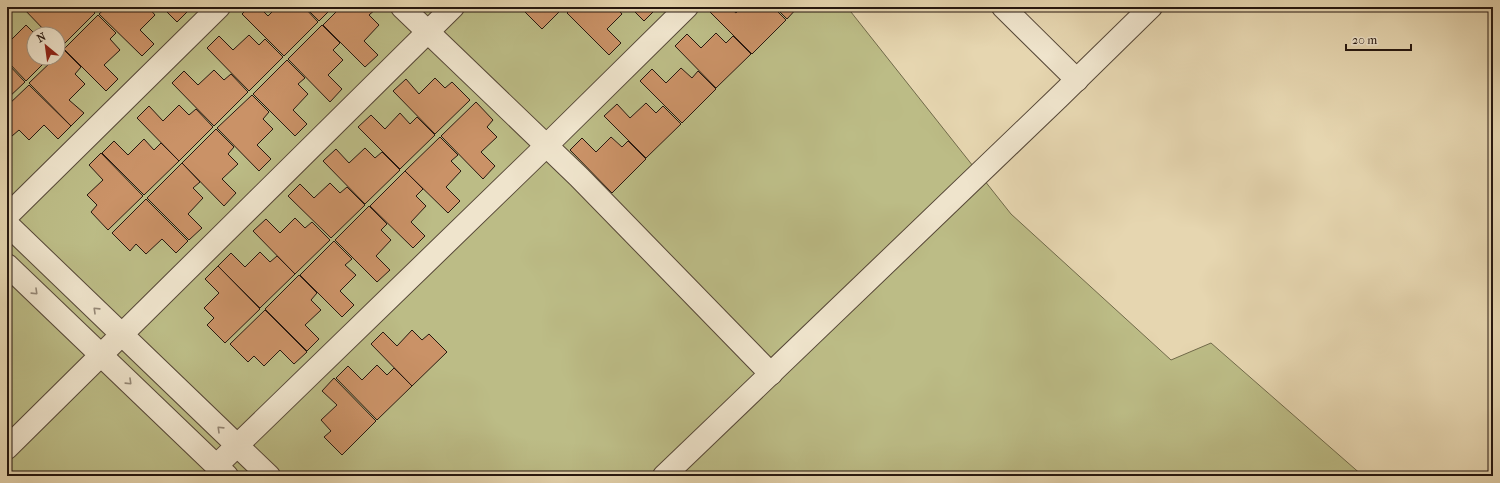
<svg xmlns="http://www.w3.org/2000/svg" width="1500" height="483" font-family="'IM FELL French Canon',serif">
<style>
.green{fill:#bcbc86;stroke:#716a4a;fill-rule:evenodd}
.building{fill:#ca9267;stroke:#26170f}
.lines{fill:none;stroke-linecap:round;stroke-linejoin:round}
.minor-casing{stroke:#564737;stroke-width:24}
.minor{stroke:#efe4cc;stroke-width:22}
.oneway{stroke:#958877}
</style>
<rect width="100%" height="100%" fill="#e6d6b0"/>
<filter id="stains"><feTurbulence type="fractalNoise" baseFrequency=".005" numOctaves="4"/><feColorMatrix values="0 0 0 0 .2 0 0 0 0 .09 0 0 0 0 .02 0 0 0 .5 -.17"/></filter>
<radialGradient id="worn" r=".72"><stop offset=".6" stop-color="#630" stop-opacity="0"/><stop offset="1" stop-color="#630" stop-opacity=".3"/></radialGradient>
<path class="green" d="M7,7H847L1011,214L1171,360L1211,343L1363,476H7ZM34,34H58V58H34Z"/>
<g class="building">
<polygon points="22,7 90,7 95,13 61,47 58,44 58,34 48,34"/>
<polygon points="107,7 148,7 155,15 140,30 154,44 142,56 99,14"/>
<polygon points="162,7 186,7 189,10 177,22"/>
<polygon points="249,7 259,7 268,16 277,7 290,7 294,11 297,7 304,7 318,22 284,56 242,14"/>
<polygon points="305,7 333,7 319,21"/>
<polygon points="341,7 374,7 376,9 369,15 379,25 364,41 378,55 365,67 323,25"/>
<polygon points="520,7 557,7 560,11 542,29"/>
<polygon points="573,7 616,7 622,14 607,29 621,43 609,55 567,13"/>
<polygon points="630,7 654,7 656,9 644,21"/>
<polygon points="714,7 729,7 736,13 742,7 760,7 762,8 773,7 786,20 752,54 709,11"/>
<polygon points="775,7 798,7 787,19"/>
<polygon points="98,15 116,33 110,39 120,50 104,65 118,79 106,91 64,49"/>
<polygon points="26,25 35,34 34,58 49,58 26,81 7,61 7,37 10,41"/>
<polygon points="322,25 340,43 333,50 343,60 328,75 342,89 330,102 288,59"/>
<polygon points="716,33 726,43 733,36 751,54 716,88 675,46 687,34 701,48"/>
<polygon points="249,35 259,45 265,39 283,57 249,91 207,48 219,36 233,50"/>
<polygon points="64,50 81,67 75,74 85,84 69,100 84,113 71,126 29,83 55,58 58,58 58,55"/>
<polygon points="287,60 305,78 298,84 308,94 293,110 307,124 295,136 253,94"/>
<polygon points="7,63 25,82 7,99"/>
<polygon points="681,68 692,78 698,71 716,89 682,123 640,81 652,69 666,83"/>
<polygon points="214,70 224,80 231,74 248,92 214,126 172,83 184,71 198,85"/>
<polygon points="435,78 445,88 452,82 470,100 435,134 393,91 406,79 419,94"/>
<polygon points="29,85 71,126 58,139 44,125 29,140 19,130 12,136 7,131 7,106"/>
<polygon points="252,95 269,112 263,119 273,129 257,145 271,159 259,171 217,128"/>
<polygon points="476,102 493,120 487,127 497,137 481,152 495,166 483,179 441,136"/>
<polygon points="646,103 656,113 663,106 681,124 646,158 604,116 617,104 630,118"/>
<polygon points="179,105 189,115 196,109 213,127 179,161 137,118 149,106 163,121"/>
<polygon points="400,113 410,124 417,117 435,135 400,169 358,127 371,115 385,129"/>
<polygon points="216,129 234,147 228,154 238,164 222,179 236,193 224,206 182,163"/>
<polygon points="440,137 458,155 451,161 461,171 446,187 460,201 448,213 405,171"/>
<polygon points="611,137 622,147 628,141 646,159 612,193 570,150 582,138 596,152"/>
<polygon points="144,139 154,150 161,143 179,161 144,195 102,153 114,141 128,155"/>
<polygon points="365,148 375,158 382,152 400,170 365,204 323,161 336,149 349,163"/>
<polygon points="101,153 143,196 108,230 91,212 97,205 87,195 103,180 89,165"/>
<polygon points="182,163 200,182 193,188 203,198 188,214 202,228 189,240 147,198"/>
<polygon points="405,171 423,189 416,196 426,206 411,222 425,236 413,248 370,206"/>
<polygon points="330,183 340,193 347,187 365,205 331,238 288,196 300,184 314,198"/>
<polygon points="146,199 188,241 176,253 162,239 146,254 136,244 130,251 112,233"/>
<polygon points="369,206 387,224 381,230 391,240 376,256 390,270 377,282 335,240"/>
<polygon points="295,218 305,228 312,222 330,240 295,274 253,231 266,219 280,233"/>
<polygon points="334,241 352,259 345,265 356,275 340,291 354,305 342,317 300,275"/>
<polygon points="260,252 270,262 277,256 295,274 260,308 218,266 231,253 245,267"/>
<polygon points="218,266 260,309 225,343 207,325 214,318 204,308 219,293 205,279"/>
<polygon points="299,275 317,293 311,300 321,310 305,325 319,339 307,351 265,309"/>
<polygon points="265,310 307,352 294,364 280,350 264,366 254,356 248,362 230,344"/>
<polygon points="412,330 422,340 429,334 447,352 412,386 371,344 383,332 397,346"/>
<polygon points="377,365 387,375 394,368 412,386 377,420 336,378 348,366 362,380"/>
<polygon points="334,378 376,421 342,455 324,437 331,431 321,420 337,405 322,391"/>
</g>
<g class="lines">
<defs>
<g id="minor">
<polyline points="402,7 579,177 771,374"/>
<polyline points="1003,7 1077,80"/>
<polyline points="7,216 219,7"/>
<polyline points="7,224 269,476"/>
<polyline points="7,265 227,476"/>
<polyline points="7,448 453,7"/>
<polyline points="216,466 546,146 687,7"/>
<polyline points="664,476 1059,97 1151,7"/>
</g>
</defs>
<use href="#minor" class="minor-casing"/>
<use href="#minor" class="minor"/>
</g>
<defs><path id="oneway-chevron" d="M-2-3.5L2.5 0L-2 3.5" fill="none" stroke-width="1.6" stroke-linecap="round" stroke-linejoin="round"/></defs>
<g class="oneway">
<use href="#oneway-chevron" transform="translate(35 292) rotate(44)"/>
<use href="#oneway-chevron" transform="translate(96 310) rotate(-136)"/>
<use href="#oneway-chevron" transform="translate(129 382) rotate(44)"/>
<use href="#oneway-chevron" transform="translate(220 429) rotate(-136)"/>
</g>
<rect width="1500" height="483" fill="none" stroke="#e6d6b0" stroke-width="24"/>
<rect x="8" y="8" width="1484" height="467" fill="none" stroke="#26170f" stroke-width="2"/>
<rect x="12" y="12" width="1476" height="459" fill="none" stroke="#26170f"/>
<g transform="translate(46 46) rotate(331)"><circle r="19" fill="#efe4cc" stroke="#9f9280"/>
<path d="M0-3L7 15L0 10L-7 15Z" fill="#8f2418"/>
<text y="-6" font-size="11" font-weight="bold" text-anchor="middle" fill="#26170f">N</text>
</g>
<path d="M1346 44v6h65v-6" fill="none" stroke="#26170f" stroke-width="2"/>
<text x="1352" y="44" font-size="12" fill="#26170f" stroke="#efe4cc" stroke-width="3" paint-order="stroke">20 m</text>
<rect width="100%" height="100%" filter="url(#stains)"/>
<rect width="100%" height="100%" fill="url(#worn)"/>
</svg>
